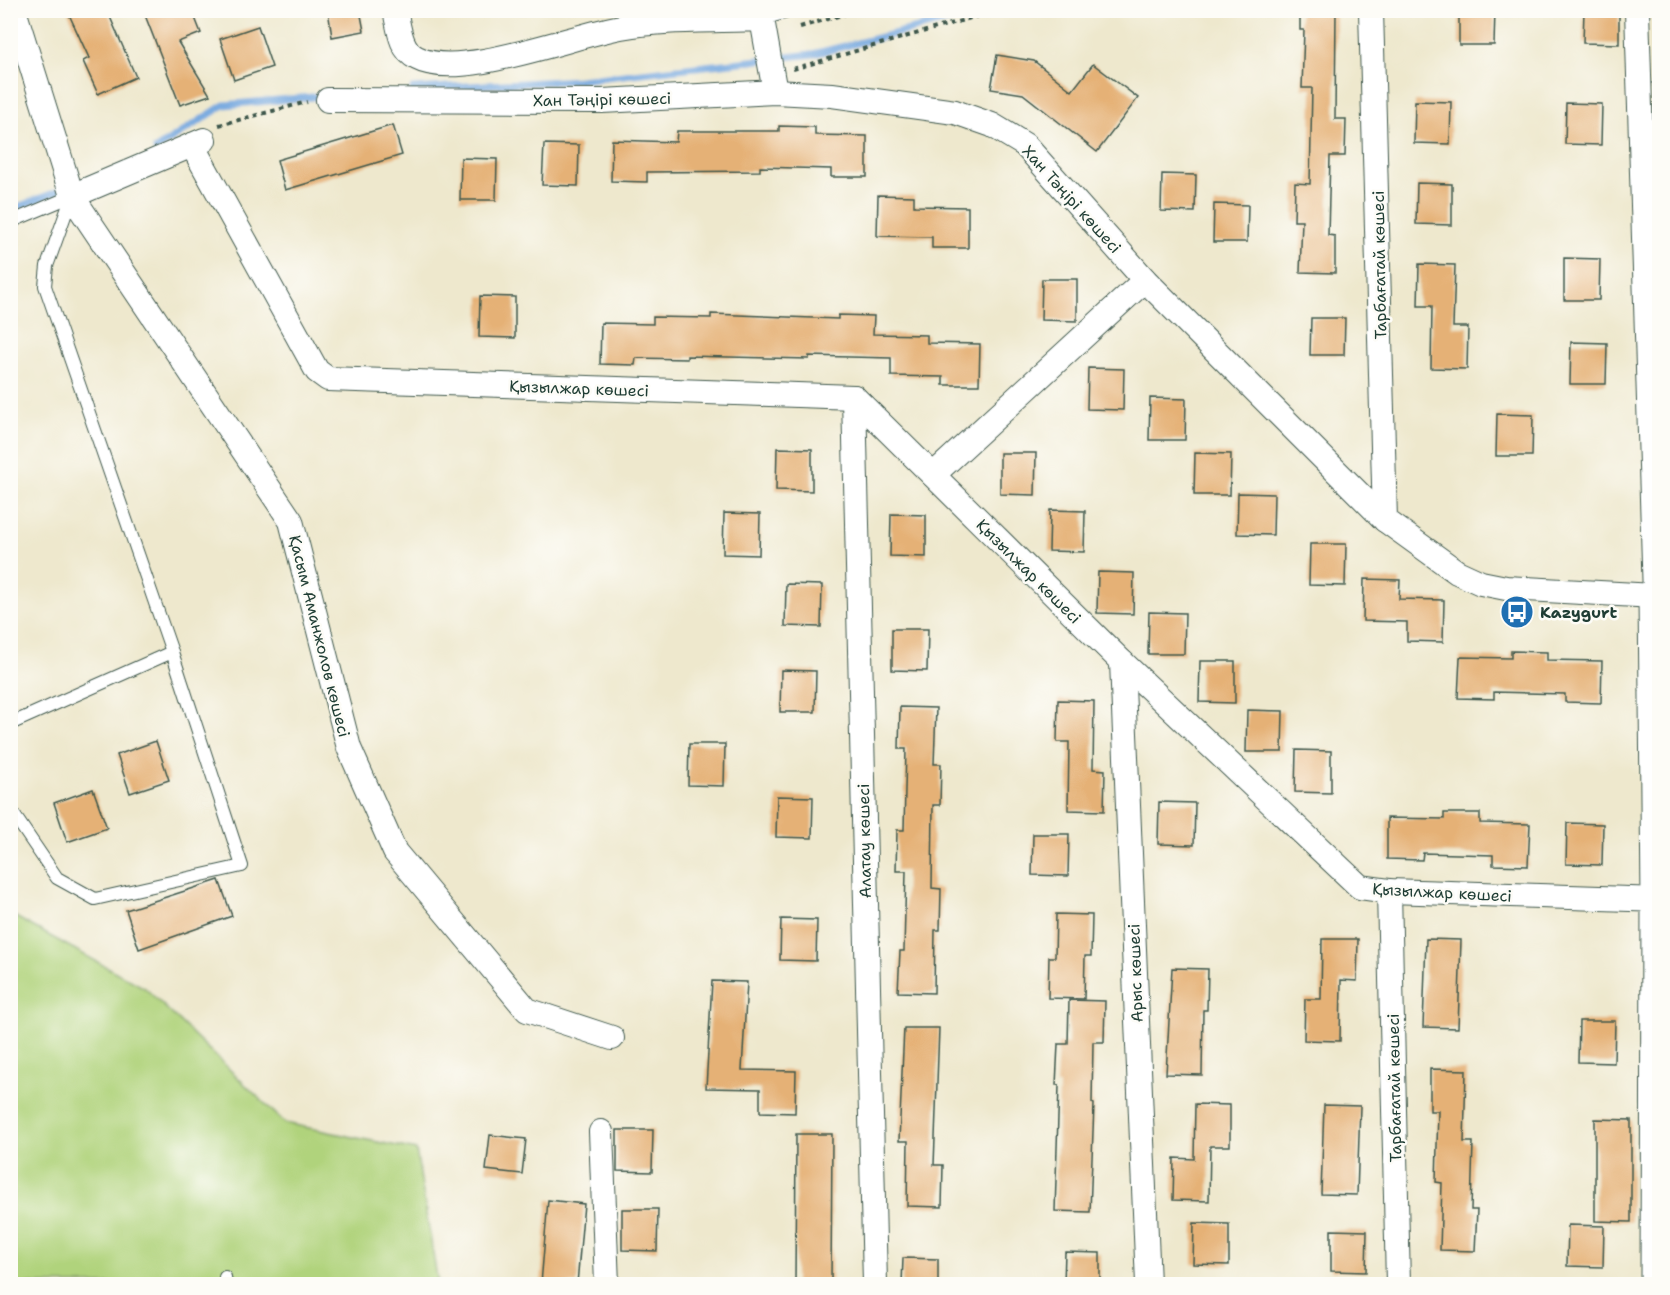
<svg xmlns="http://www.w3.org/2000/svg" width="1670" height="1295" font-family="'Shantell Sans',sans-serif">
<style>
.green{fill:#b0d37c;stroke:#688858;stroke-width:1.5}
.lines{fill:none;stroke-linecap:round;stroke-linejoin:round}
.stream{stroke:#72a6de;stroke-width:7}
.building{fill:#e5b176}
.lane-casing{stroke:#3e574b;stroke-width:14}
.street-casing{stroke:#3e574b;stroke-width:26}
.secondary-casing{stroke:#3e574b;stroke-width:35}
.path{stroke:#3e574b;stroke-width:4;stroke-dasharray:4.5 4.5;stroke-linecap:butt}
.lane{stroke:#fff;stroke-width:12}
.street{stroke:#fff;stroke-width:24}
.secondary{stroke:#fff;stroke-width:33}
.labels{text-anchor:middle;stroke-width:5;stroke-linejoin:round;paint-order:stroke}
.street-label{font-size:16px;fill:#1f3d34;stroke:#fdfcf7}
.poi-label{font-size:16px;font-weight:bold;fill:#1f3d34;stroke:#fdfcf7;text-anchor:start}
</style>
<rect width="100%" height="100%" fill="#fdfcf7"/>
<filter id="ink" filterUnits="userSpaceOnUse"><feTurbulence type="fractalNoise" baseFrequency=".0167" numOctaves="2"/><feDisplacementMap in="SourceGraphic" scale="12" xChannelSelector="R" yChannelSelector="G"/><feConvolveMatrix kernelMatrix="1 2 1 2 8 2 1 2 1" color-interpolation-filters="sRGB"/></filter>
<filter id="wash" filterUnits="userSpaceOnUse"><feTurbulence type="fractalNoise" baseFrequency=".008" numOctaves="4" result="noise"/><feDisplacementMap in="SourceGraphic" scale="24" xChannelSelector="R" yChannelSelector="G"/><feGaussianBlur stdDeviation="1.35" result="paint"/><feColorMatrix in="noise" values="0 0 0 0 0 0 0 0 0 0 0 0 0 0 0 0 0 1.4 0 .05"/><feComposite in="paint" operator="in"/></filter>
<g filter="url(#wash)">
<rect width="100%" height="100%" fill="#eee8cd"/>
<polygon class="green" points="10,914 145,988 285,1123 416,1150 438,1284 11,1284"/>
<g class="lines">
<g class="stream">
<polyline points="413,89 579,80 813,54 990,10"/>
<polyline points="156,149 224,105 324,96"/>
<polyline points="10,210 67,188"/>
</g>
</g>
<g id="blocks">
<g class="building">
<polygon points="67,10 107,10 136,77 98,94 83,61 89,58"/>
<polygon points="143,10 192,10 201,33 178,42 210,95 180,105"/>
<polygon points="328,10 360,10 364,31 332,37"/>
<polygon points="1300,10 1336,10 1335,119 1346,119 1345,156 1330,156 1328,235 1335,236 1335,273 1300,272 1302,221 1294,221 1295,183 1310,184 1312,88 1302,88 1304,30 1300,30"/>
<polygon points="1459,10 1495,10 1494,45 1459,45"/>
<polygon points="1584,10 1619,10 1619,44 1583,43"/>
<polygon points="258,26 272,67 234,80 220,39"/>
<polygon points="997,55 1034,61 1072,91 1093,64 1138,98 1097,152 1023,94 991,89"/>
<polygon points="1415,101 1451,102 1450,144 1414,143"/>
<polygon points="1566,103 1602,104 1601,145 1565,144"/>
<polygon points="393,125 402,155 285,190 277,160"/>
<polygon points="779,126 815,127 815,135 867,136 867,177 831,177 831,169 760,167 760,171 647,172 647,182 611,181 612,140 676,142 677,131 779,131"/>
<polygon points="544,144 579,145 578,186 542,185"/>
<polygon points="461,158 497,159 496,200 460,200"/>
<polygon points="1162,174 1196,175 1195,212 1161,211"/>
<polygon points="1417,183 1452,184 1452,225 1416,224"/>
<polygon points="878,195 914,196 914,206 968,207 968,248 932,248 932,237 877,236"/>
<polygon points="1214,204 1248,205 1247,242 1213,242"/>
<polygon points="1564,258 1600,259 1599,300 1564,300"/>
<polygon points="1419,264 1455,265 1453,327 1468,327 1467,369 1431,368 1432,306 1418,306"/>
<polygon points="1042,279 1077,279 1077,321 1041,320"/>
<polygon points="480,296 515,297 515,338 479,337"/>
<polygon points="711,314 838,319 838,315 874,316 873,334 927,335 927,343 980,344 979,385 943,385 943,377 891,376 891,358 809,356 809,359 687,356 687,359 636,358 635,365 600,364 601,323 653,324 653,317 711,318"/>
<polygon points="1311,318 1345,318 1344,355 1310,355"/>
<polygon points="1571,342 1607,343 1606,384 1570,384"/>
<polygon points="1088,368 1124,369 1123,410 1087,409"/>
<polygon points="1150,398 1186,399 1185,440 1149,440"/>
<polygon points="1497,414 1533,415 1532,456 1496,456"/>
<polygon points="777,448 812,449 812,491 776,490"/>
<polygon points="1000,453 1036,453 1035,495 1000,494"/>
<polygon points="1195,453 1231,454 1230,495 1194,495"/>
<polygon points="1238,493 1274,494 1273,535 1237,534"/>
<polygon points="1050,510 1085,511 1084,552 1049,551"/>
<polygon points="724,513 760,514 759,555 723,554"/>
<polygon points="891,514 926,515 926,557 890,556"/>
<polygon points="1310,544 1346,544 1345,586 1309,585"/>
<polygon points="1098,572 1134,573 1133,614 1097,613"/>
<polygon points="1364,579 1400,580 1399,599 1444,600 1443,642 1407,641 1407,622 1363,621"/>
<polygon points="786,584 822,585 821,627 785,626"/>
<polygon points="1149,612 1185,613 1184,654 1148,654"/>
<polygon points="892,629 928,629 927,671 892,670"/>
<polygon points="1511,651 1547,652 1547,660 1602,661 1601,703 1565,702 1565,694 1494,692 1494,699 1458,698 1460,657 1511,658"/>
<polygon points="1200,661 1235,661 1235,703 1199,702"/>
<polygon points="781,670 816,671 815,712 780,712"/>
<polygon points="1058,700 1094,701 1093,769 1105,770 1104,811 1068,810 1069,742 1057,742"/>
<polygon points="900,707 936,708 934,764 941,764 940,805 933,805 932,888 941,889 940,930 935,930 934,993 898,992 900,951 904,951 906,871 896,871 897,830 904,830 906,749 899,749"/>
<polygon points="1247,710 1283,711 1282,752 1246,752"/>
<polygon points="156,741 169,780 130,793 117,755"/>
<polygon points="689,744 725,744 724,786 688,785"/>
<polygon points="1296,750 1331,751 1331,793 1295,792"/>
<polygon points="93,789 107,828 67,842 54,803"/>
<polygon points="777,796 813,797 812,838 776,837"/>
<polygon points="1159,802 1195,803 1194,845 1158,844"/>
<polygon points="1444,813 1480,813 1480,823 1530,824 1528,866 1493,865 1493,855 1423,853 1422,860 1387,859 1387,818 1444,819"/>
<polygon points="1567,823 1603,824 1602,865 1566,864"/>
<polygon points="1033,834 1069,834 1068,876 1032,875"/>
<polygon points="219,880 232,916 139,949 126,910"/>
<polygon points="1056,914 1092,915 1091,956 1085,956 1084,999 1048,998 1049,957 1055,957"/>
<polygon points="781,919 817,920 816,961 780,960"/>
<polygon points="1322,939 1358,939 1357,981 1341,980 1340,1041 1304,1040 1305,999 1321,999"/>
<polygon points="1426,939 1461,940 1458,1028 1423,1027"/>
<polygon points="1172,968 1208,969 1207,1010 1203,1010 1202,1075 1166,1074"/>
<polygon points="712,981 747,982 742,1070 796,1071 795,1113 760,1112 760,1089 706,1088"/>
<polygon points="1069,1000 1105,1001 1104,1042 1093,1042 1092,1103 1094,1104 1090,1212 1055,1211 1059,1085 1056,1085 1058,1044 1068,1044"/>
<polygon points="1579,1021 1615,1021 1614,1063 1578,1062"/>
<polygon points="904,1028 939,1028 934,1165 943,1165 942,1207 907,1206 908,1141 899,1141"/>
<polygon points="1430,1069 1466,1070 1464,1142 1473,1142 1471,1210 1477,1210 1475,1251 1440,1250 1442,1183 1436,1182 1438,1111 1430,1111"/>
<polygon points="1195,1104 1230,1105 1230,1146 1210,1146 1209,1201 1173,1200 1174,1158 1194,1159"/>
<polygon points="1324,1105 1360,1106 1357,1195 1321,1194"/>
<polygon points="1595,1119 1631,1120 1631,1222 1595,1221"/>
<polygon points="617,1130 653,1130 652,1172 617,1171"/>
<polygon points="796,1134 832,1134 831,1284 795,1284"/>
<polygon points="490,1135 526,1139 522,1174 486,1170"/>
<polygon points="548,1200 584,1204 577,1284 541,1284"/>
<polygon points="622,1209 658,1209 657,1251 622,1250"/>
<polygon points="1194,1223 1229,1224 1229,1265 1193,1264"/>
<polygon points="1568,1225 1604,1226 1603,1267 1567,1266"/>
<polygon points="1331,1230 1367,1231 1366,1272 1331,1271"/>
<polygon points="1065,1252 1100,1253 1100,1284 1064,1284"/>
<polygon points="903,1258 938,1259 938,1284 902,1284"/>
</g>
</g>
</g>
<g filter="url(#ink)">
<use href="#blocks" fill-opacity="0" stroke="#3e574b" stroke-width="1.5"/>
<g class="lines">
<defs>
<g id="lane">
<polyline points="762,19 795,10"/>
<polyline points="72,196 47,266 45,286 172,652"/>
<polyline points="10,222 72,196"/>
<polyline points="10,724 172,652 242,866 95,899 57,878 10,809"/>
<polyline points="225,1277 226,1284"/>
</g>
<g id="street">
<polyline points="14,10 72,196 291,521 349,748 395,852 527,1010 612,1038"/>
<path d="M395,10C399,27 400,50 417,58C459,81 573,35 621,27C667,19 715,21 762,19L775,92"/>
<polyline points="1371,10 1385,520"/>
<polyline points="328,100 602,101 775,92 832,95 955,112 992,125 1025,145 1145,280 1385,520 1457,572 1481,583 1506,588 1655,596 1637,10"/>
<polyline points="192,145 317,371 328,379 854,397 1122,662 1360,887 1389,891 1660,900"/>
<polyline points="72,196 204,140"/>
<polyline points="854,397 875,1284"/>
<polyline points="933,475 1145,280"/>
<polyline points="1122,662 1148,1284"/>
<polyline points="1389,891 1398,1284"/>
<polyline points="601,1132 607,1284"/>
</g>
<polyline id="secondary" points="1657,1284 1658,900 1655,596 1660,596"/>
</defs>
<use href="#lane" class="lane-casing"/>
<use href="#street" class="street-casing"/>
<use href="#secondary" class="secondary-casing"/>
<g class="path">
<polyline points="800,27 859,10"/>
<polyline points="793,69 999,10"/>
<polyline points="219,125 307,102"/>
</g>
<use href="#lane" class="lane"/>
<use href="#street" class="street"/>
<use href="#secondary" class="secondary"/>
</g>
</g>
<defs>
<symbol id="bus-disc" viewBox="-11 -11 22 22"><circle r="9.5" fill="#1f6fb2" stroke="#fdfcf7"/><path d="M-5-6H5V4H4V6H2V4H-2V6H-4V4H-5ZM-3.5-4V0h7V-4ZM-3.5 1.2v1.5H-2V1.2ZM2 1.2v1.5H3.5V1.2Z" fill="#fff"/></symbol>
</defs>
<g fill-rule="evenodd">
<use href="#bus-disc" x="1498" y="593" width="38" height="38"/>
</g>
<g class="labels">
<g class="street-label">
<text transform="translate(602 99) rotate(-1)" y="6">Хан Тәңірі көшесі</text>
<text transform="translate(1072 199) rotate(48)" y="6">Хан Тәңірі көшесі</text>
<text transform="translate(1379 265) rotate(-91)" y="6">Тарбағатай көшесі</text>
<text transform="translate(579 388) rotate(2)" y="6">Қызылжар көшесі</text>
<text transform="translate(1029 571) rotate(45)" y="6">Қызылжар көшесі</text>
<text transform="translate(320 636) rotate(76)" y="6">Қасым Аманжолов көшесі</text>
<text transform="translate(864 841) rotate(-91)" y="6">Алатау көшесі</text>
<text transform="translate(1442 892) rotate(3)" y="6">Қызылжар көшесі</text>
<text transform="translate(1135 973) rotate(-92)" y="6">Арыс көшесі</text>
<text transform="translate(1394 1088) rotate(-91)" y="6">Тарбағатай көшесі</text>
</g>
<g class="poi-label">
<text x="1540" y="618">Kazygurt</text>
</g>
</g>
<rect width="1670" height="1295" fill="none" stroke="#fdfcf7" stroke-width="36"/>
</svg>
